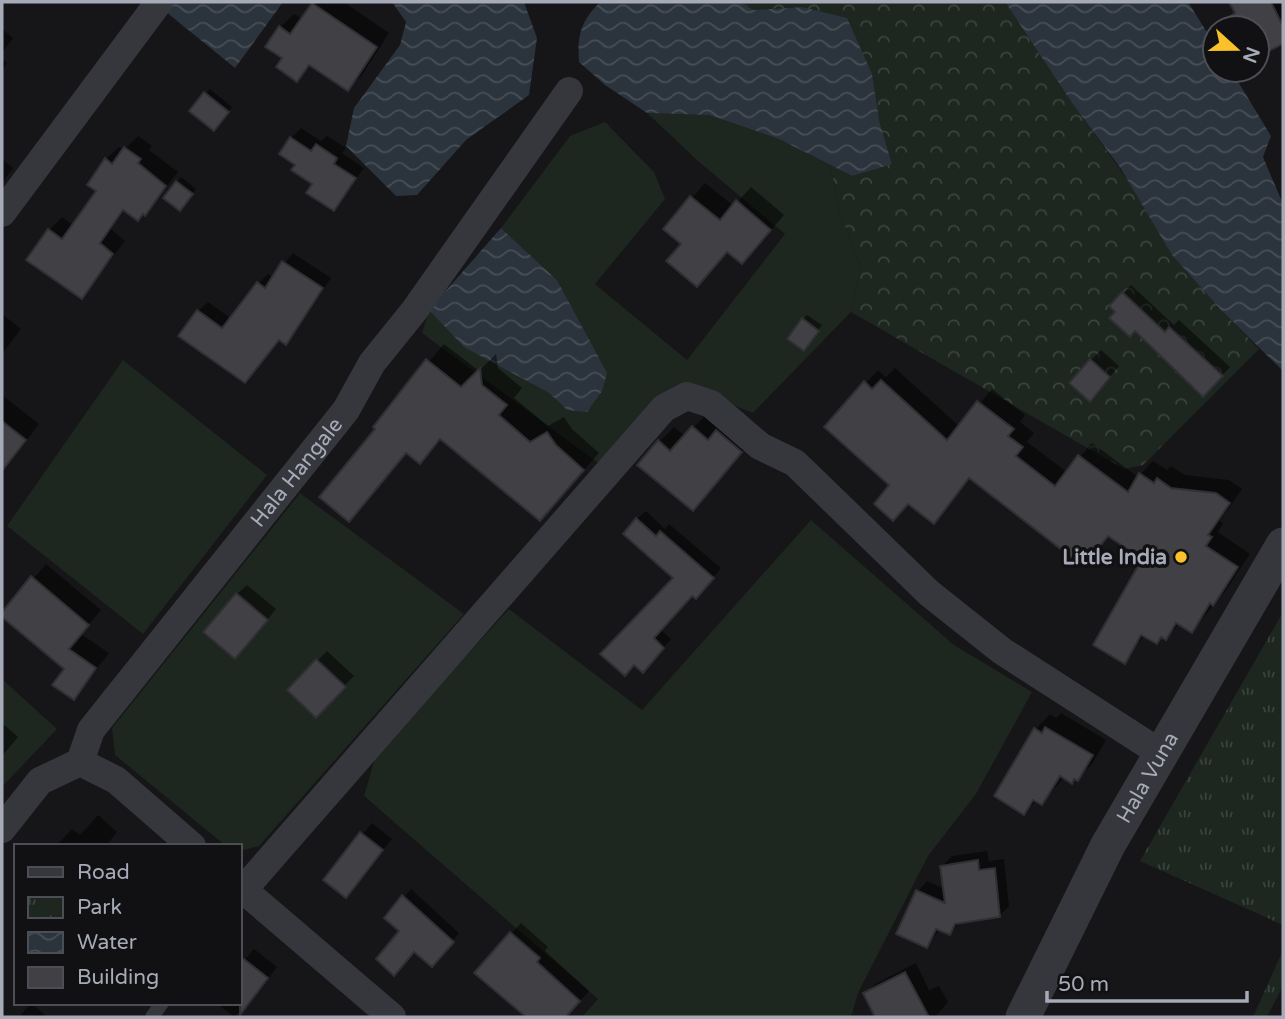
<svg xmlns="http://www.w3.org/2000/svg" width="1285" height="1019" font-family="'Varela Round',sans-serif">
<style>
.grass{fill:#1d261f}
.forest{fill:url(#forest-crowns)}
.park{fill:url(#park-tufts)}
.water{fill:url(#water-waves)}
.shadow{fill:#0007}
.building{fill:#404045;stroke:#302f34;stroke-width:2}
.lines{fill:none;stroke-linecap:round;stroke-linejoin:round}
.service{stroke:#36373d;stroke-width:14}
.minor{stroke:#36373d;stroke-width:28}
.tertiary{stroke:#36373d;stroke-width:35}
.poi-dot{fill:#fbc12a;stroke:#111013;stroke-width:2.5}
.labels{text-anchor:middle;stroke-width:7;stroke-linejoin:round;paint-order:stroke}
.street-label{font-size:21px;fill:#a7abb8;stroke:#111013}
.poi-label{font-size:21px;font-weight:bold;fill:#a7abb8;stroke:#111013;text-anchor:end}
</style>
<defs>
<pattern id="forest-crowns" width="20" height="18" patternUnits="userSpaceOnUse" patternTransform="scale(1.75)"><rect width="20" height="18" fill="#1d261f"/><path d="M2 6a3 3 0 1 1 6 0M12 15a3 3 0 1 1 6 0" fill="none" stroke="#3b433d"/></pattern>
<pattern id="park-tufts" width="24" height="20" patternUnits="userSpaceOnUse" patternTransform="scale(1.75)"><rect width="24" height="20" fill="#1d261f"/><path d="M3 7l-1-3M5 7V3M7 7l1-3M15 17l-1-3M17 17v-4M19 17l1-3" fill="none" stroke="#3b433d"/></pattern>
<pattern id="water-waves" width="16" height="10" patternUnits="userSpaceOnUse" patternTransform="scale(1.75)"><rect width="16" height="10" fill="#2b333c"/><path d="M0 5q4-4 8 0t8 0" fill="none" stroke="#474e56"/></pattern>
</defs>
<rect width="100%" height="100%" fill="#161518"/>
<g class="grass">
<polygon points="647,113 709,115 779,139 830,165 840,213 861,268 851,312 753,413 682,385 601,465 422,333 429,310 511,372 549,393 567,410 578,321 557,280 501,228 570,136 605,122 654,172 665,199 595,284 687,360 785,234 698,161"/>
<polygon points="123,360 267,475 143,634 7,526"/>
<polygon points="300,493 464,614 259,846 240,851 240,846 226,846 115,755 112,728"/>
<polygon points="811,520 954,645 1032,692 976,794 928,856 858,993 851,1017 582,1017 598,999 364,796 376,754 509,609 642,710"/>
<polygon points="2,679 57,729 2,787"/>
</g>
<polygon class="forest" points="740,2 1005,2 1072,103 1223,312 1259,349 1143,465 1124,469 851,312 861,268 840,213 830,165 852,176 892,163 879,120 802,7 753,10"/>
<g class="park">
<polygon points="1283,612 1283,925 1140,861"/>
<polygon points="1283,950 1283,986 1267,1017 1253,1017"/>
</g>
<g class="water">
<polygon points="172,2 283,2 235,68 165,11"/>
<polygon points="392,2 524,2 537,38 529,95 466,140 417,195 396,196 346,146 354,108 400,45 406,22"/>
<path d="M600,2H740L753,10L802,7L847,18L872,74L879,120L892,164L852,176L779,139L709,115L647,113L605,85L579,62C577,35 581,21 600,2Z"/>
<polygon points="1005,2 1188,2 1215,45 1215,70 1231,70 1271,136 1263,157 1283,204 1283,371 1223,312 1172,255 1121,169 1072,103"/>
<polygon points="501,228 557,280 607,373 602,391 587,412 567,410 549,393 464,347 429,310"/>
</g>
<g class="shadow">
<polygon points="316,2 344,2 389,33 362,75 348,89 312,64 297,79 285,58 280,27 294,14 303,19"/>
<polygon points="1231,2 1283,2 1283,42 1257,55 1257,28 1231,28 1227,21 1236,11"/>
<polygon points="2,29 13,38 2,53"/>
<polygon points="2,59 7,63 2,70"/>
<polygon points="210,89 232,107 218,124 192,111"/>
<polygon points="301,128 321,141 327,136 346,148 342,153 364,168 334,209 297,164 291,138"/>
<polygon points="138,136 152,146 149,150 178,172 145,214 125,210 111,229 125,241 82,297 49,230 62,217 73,225 98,191 106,159 119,147 124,150"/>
<polygon points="2,159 13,168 2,183"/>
<polygon points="181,177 196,189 185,205 177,182"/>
<polygon points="705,183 734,206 751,187 784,215 756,248 728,250 683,244 666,229"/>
<polygon points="293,253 331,278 295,333 286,343 280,338 245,381 198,311 208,302 232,319 258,284 268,274 273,278"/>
<polygon points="1131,285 1174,325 1179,320 1230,367 1203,395 1111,306"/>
<polygon points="2,314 21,329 2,354"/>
<polygon points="807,315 822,325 808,344 803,319"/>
<polygon points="444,344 479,371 496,354 498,368 522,388 514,398 548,426 564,417 572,429 599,453 540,519 442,438 420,462 408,452 349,519 378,428 375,426"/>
<polygon points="1101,350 1119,366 1099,390 1091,360"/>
<polygon points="895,368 960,427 992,389 1025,415 1020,422 1034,433 1027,442 1067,472 1092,443 1138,477 1153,461 1167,470 1171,466 1185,475 1229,480 1242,489 1220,521 1223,523 1218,532 1250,554 1226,590 1192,631 1179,624 1166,638 1162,636 1156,642 1145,635 1124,661 1145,558 1110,535 1084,564 970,477 934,521 827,426 878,370 886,377"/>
<polygon points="2,395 39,424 2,473"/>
<polygon points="708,413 755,436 707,493 659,442 674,427 685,436"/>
<polygon points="646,511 665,529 669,524 721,568 704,589 693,594 660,629 671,639 651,662 634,663 675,578 637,519"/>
<polygon points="46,564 101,610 81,634 109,653 74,698 66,668 2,615"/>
<polygon points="247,585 276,609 245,647 237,594"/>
<polygon points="327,651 354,676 316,715 289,690"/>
<polygon points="1061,713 1106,740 1092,764 1078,778 1064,777 1042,803 1037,800 1024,813 1036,729 1050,714 1056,718"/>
<polygon points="2,723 18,737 2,756"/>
<polygon points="98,815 117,832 106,846 56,846 72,829 80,835"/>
<polygon points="372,823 392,839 346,896 325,880"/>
<polygon points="987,851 989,861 1004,859 1009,906 999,916 961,922 950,933 940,929 927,946 918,891 927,881 945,889 942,866 952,856"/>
<polygon points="411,889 459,933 439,958 386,918"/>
<polygon points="521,923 548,947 545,951 589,991 565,1017 528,1017 476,973"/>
<polygon points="254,949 277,967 245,1008 234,1017 216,1003 240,1003 240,965"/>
<polygon points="916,963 929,990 939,986 948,1002 935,1017 879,1017 865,994 875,984"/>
<polygon points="31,1003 45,1015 43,1017 19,1017"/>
</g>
<g class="building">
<polygon points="1229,2 1271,2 1283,26 1283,44 1257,57 1257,28 1213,28 1235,13"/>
<polygon points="312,3 377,47 348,91 309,65 297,82 276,67 282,58 265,47 279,26 290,34"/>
<polygon points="204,92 229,112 214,131 189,111"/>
<polygon points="290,137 311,151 316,144 337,158 334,164 356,178 334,211 306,193 312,184 291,170 295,165 279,154"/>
<polygon points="124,147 141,159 138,163 166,186 145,216 143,214 138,221 123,210 100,243 113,254 82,299 26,260 48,229 62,239 96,191 87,185 105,158 112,164"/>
<polygon points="176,181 193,194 180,211 163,198"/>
<polygon points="690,196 720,220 736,200 771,230 742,264 727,252 697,287 666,261 681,244 663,229"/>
<polygon points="282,261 323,288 286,345 279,340 245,383 178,336 197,310 222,328 257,282 265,288"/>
<polygon points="1122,292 1165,332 1169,327 1223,376 1203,397 1135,331 1130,337 1109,318 1115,312 1109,306"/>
<polygon points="802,318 819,331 804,351 787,339"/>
<polygon points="426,359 461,387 480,368 482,385 507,405 499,415 530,442 547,432 556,445 584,470 540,521 440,439 420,464 406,453 349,522 319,497 375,429 373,427"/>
<polygon points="1090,359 1110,377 1090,402 1069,383"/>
<polygon points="881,380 947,440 977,401 1014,429 1008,436 1023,447 1016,456 1055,486 1078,455 1128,492 1139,473 1154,483 1157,478 1171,488 1216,493 1230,503 1208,535 1212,537 1206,546 1238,567 1213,606 1210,603 1192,633 1176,623 1166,640 1161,637 1157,644 1141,635 1125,664 1093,645 1142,559 1108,536 1084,567 969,478 934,524 908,504 893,521 874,504 889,485 824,427 864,381 872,389"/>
<polygon points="2,421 26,440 2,471"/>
<polygon points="692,426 708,440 716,430 742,452 693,511 637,465 658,440 670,451"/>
<polygon points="636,518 656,536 660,531 714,578 696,599 692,596 654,638 664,648 643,673 634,665 625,676 600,654 673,578 623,534"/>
<polygon points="31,576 89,625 69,649 96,668 74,700 52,685 64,669 2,617 2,612"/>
<polygon points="236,593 268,620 235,659 203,632"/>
<polygon points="316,659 346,687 316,718 287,690"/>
<polygon points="1045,727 1093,755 1078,781 1074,779 1072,784 1060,776 1042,805 1033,800 1024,815 994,796 1034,728 1042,733"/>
<polygon points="360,832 383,850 346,898 323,880"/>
<polygon points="978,860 979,870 995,868 1000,917 955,924 950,935 936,929 927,948 896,934 916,890 945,903 940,866"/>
<polygon points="402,895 454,942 432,967 414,952 394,976 376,959 399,931 384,918"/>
<polygon points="510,932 540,958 537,962 580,1001 566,1017 526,1017 474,973"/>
<polygon points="240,956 268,978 240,1015"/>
<polygon points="905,972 929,1017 875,1017 863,993"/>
</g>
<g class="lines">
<polyline class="service" points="152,1017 162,1003"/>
<g class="minor">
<polyline points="2,213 159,2"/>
<polyline points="80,762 116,780 192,846"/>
<path id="s1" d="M2,829L40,781L80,762L91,730L346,410L372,363L414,311L569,91"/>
<polyline points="240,887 392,1017"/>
<polyline points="243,890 664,408 687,396 711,404 760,446 795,463 929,593 1002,651 1162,754"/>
</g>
<path class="tertiary" id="s2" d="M1023,1017L1108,845L1283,545"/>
</g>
<circle class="poi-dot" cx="1181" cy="557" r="7"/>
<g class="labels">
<g class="street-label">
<text dy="7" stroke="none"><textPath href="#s1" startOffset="469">Hala Hangale</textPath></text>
<text dy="7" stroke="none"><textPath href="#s2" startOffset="270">Hala Vuna</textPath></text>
</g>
<g class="poi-label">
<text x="1167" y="564">Little India</text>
</g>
</g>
<rect width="1285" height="1019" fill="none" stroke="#a7abb8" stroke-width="7"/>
<rect x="14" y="844" width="228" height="161" fill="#111013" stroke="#4d4e55" stroke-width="2"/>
<rect x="28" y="867" width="35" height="10" fill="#36373d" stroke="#4d4e55" stroke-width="2"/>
<text x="77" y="879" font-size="21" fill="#a7abb8">Road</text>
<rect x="28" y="897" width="35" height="21" fill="url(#park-tufts)" stroke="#4d4e55" stroke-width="2"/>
<text x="77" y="914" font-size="21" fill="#a7abb8">Park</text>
<rect x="28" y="932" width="35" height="21" fill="url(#water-waves)" stroke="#4d4e55" stroke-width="2"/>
<text x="77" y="949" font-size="21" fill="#a7abb8">Water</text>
<rect x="28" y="967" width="35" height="21" fill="#404045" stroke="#4d4e55" stroke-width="2"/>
<text x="77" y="984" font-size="21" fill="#a7abb8">Building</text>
<g transform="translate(1236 49) rotate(111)"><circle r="33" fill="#111013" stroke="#4d4e55" stroke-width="2"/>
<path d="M0-5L12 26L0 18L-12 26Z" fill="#fbc12a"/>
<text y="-10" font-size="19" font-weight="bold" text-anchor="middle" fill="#a7abb8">N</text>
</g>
<path d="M1047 991v10h200v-10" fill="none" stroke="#a7abb8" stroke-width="3.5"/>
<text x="1058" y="991" font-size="21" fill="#a7abb8" stroke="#111013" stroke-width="5" paint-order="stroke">50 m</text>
</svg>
